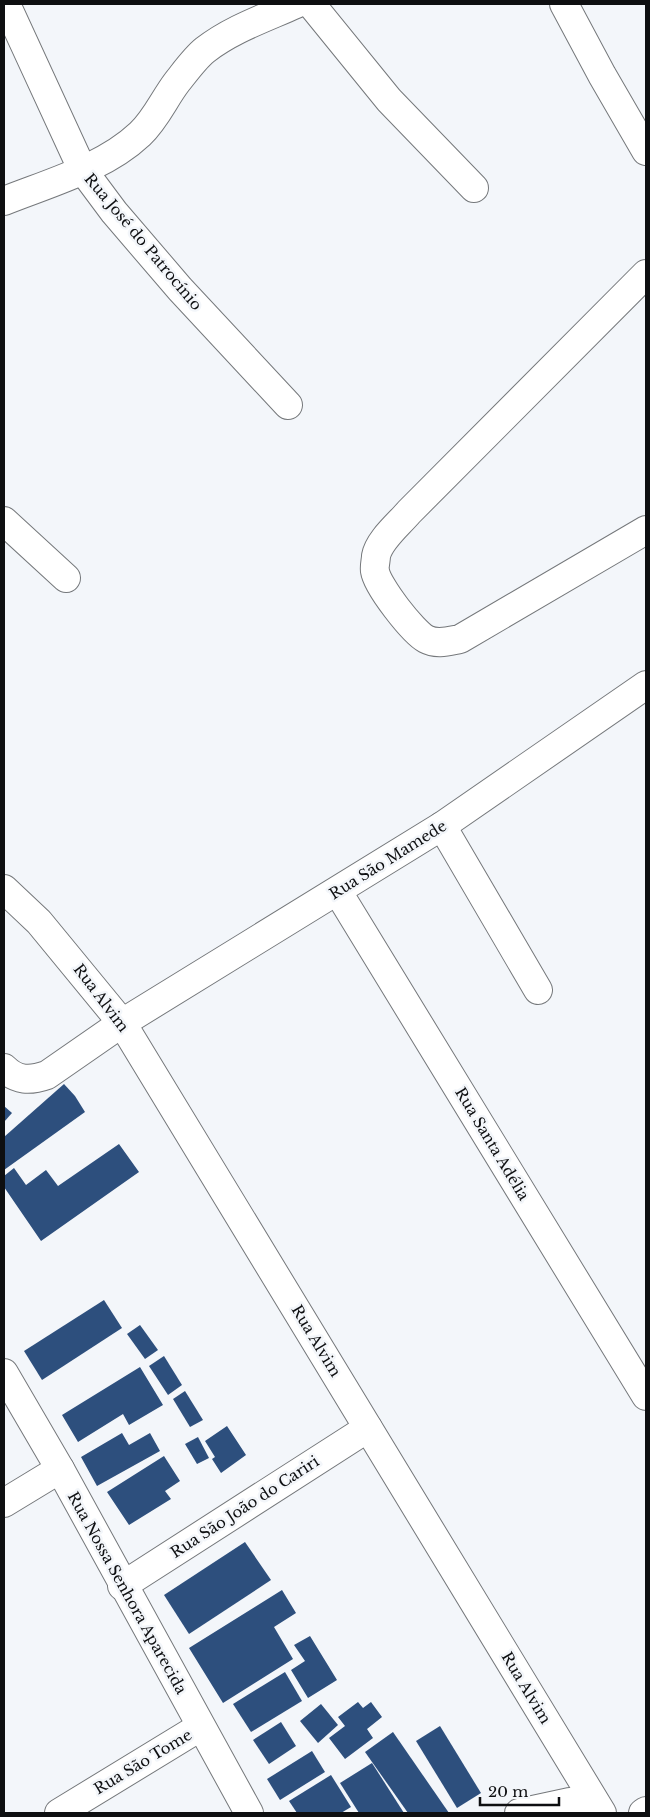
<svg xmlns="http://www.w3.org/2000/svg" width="650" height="1817" font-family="'Libre Baskerville',serif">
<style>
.building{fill:#2d4f7d}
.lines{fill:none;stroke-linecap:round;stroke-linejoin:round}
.minor-casing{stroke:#75787b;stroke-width:30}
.minor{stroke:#fff;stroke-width:28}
.labels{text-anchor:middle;stroke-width:5;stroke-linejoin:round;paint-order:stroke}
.street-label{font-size:15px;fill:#0e0f11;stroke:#f3f6fa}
</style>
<rect width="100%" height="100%" fill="#f3f6fa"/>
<g class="building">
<polygon points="64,1084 75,1096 85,1112 4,1170 4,1137"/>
<polygon points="4,1106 12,1113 4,1122"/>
<polygon points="119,1144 139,1172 41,1241 4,1187 4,1176 14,1168 26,1185 46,1170 58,1186"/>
<polygon points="104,1300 122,1328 42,1380 24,1351"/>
<polygon points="140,1325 158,1350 145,1359 127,1334"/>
<polygon points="164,1356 182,1385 168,1395 149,1366"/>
<polygon points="140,1367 163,1405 129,1425 123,1414 78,1442 62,1415"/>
<polygon points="185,1391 203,1420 190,1427 173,1399"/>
<polygon points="227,1426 246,1455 221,1473 212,1459 215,1457 205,1441"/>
<polygon points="122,1433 129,1445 150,1433 160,1451 97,1486 81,1457"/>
<polygon points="198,1437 209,1458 197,1464 185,1444"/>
<polygon points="164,1456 180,1481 165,1491 171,1499 129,1525 107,1492"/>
<polygon points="245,1542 271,1580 189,1634 164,1595"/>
<polygon points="282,1590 296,1613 274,1627 293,1659 223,1703 189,1648"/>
<polygon points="310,1636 337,1680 308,1698 291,1670 305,1661 294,1645"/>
<polygon points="285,1672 302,1701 251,1732 233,1704"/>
<polygon points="358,1702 363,1708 371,1702 382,1717 367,1729 373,1738 345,1759 329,1738 345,1726 338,1717"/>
<polygon points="321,1704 338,1725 318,1743 300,1721"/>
<polygon points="281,1722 296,1746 269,1764 253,1740"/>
<polygon points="440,1726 481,1793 457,1808 416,1741"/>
<polygon points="393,1732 449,1813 408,1813 365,1752"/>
<polygon points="312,1751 325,1772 280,1800 267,1779"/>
<polygon points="372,1763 404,1813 359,1813 340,1783"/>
<polygon points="331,1775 351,1807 341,1813 297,1813 289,1801"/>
</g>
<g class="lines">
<defs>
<g id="minor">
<polyline points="6,4 82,169 114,212 180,289 288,405"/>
<polyline points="311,4 389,100 474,188"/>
<polyline points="564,4 602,75 646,151"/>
<path d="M4,201C49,183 104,168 140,134C156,119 164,99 177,82C185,72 195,58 205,50C232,29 265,18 296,4"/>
<path d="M646,274L409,512C399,524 379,540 376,556C376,560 374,567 375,571C377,586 413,632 426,639C437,645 449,641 460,639L646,530"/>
<polyline points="4,521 66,578"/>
<polyline points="442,826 538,990"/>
<polyline points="4,889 39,922 122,1023 602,1813"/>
<polyline points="338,892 646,1396"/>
<path d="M4,1068C17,1081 30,1081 47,1075L122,1023L442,826L646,685"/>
<polyline points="4,1373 60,1469 249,1813"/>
<polyline points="4,1503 60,1469"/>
<polyline points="122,1586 368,1428"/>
<polyline points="59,1813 200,1727"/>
<polyline points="519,1813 570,1802 594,1801"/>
<polyline points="643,1813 646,1811"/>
</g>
</defs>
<use href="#minor" class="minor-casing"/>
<use href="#minor" class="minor"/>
</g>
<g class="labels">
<g class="street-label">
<text transform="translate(143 242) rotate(50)" y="5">Rua José do Patrocínio</text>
<text transform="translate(388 860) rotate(-32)" y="5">Rua São Mamede</text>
<text transform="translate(101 998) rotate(53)" y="5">Rua Alvim</text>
<text transform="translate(492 1144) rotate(59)" y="5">Rua Santa Adélia</text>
<text transform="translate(316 1341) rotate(59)" y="5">Rua Alvim</text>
<text transform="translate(245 1507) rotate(-33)" y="5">Rua São João do Cariri</text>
<text transform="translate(127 1593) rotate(61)" y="5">Rua Nossa Senhora Aparecida</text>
<text transform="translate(526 1688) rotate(59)" y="5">Rua Alvim</text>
<text transform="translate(143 1762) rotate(-31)" y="5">Rua São Tome</text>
</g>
</g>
<rect width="650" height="1817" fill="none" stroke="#0e0f11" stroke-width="10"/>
<path d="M480 1797v8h79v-8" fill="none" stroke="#0e0f11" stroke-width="2.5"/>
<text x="488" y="1797" font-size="15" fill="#0e0f11" stroke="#f3f6fa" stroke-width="4" paint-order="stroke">20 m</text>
</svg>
